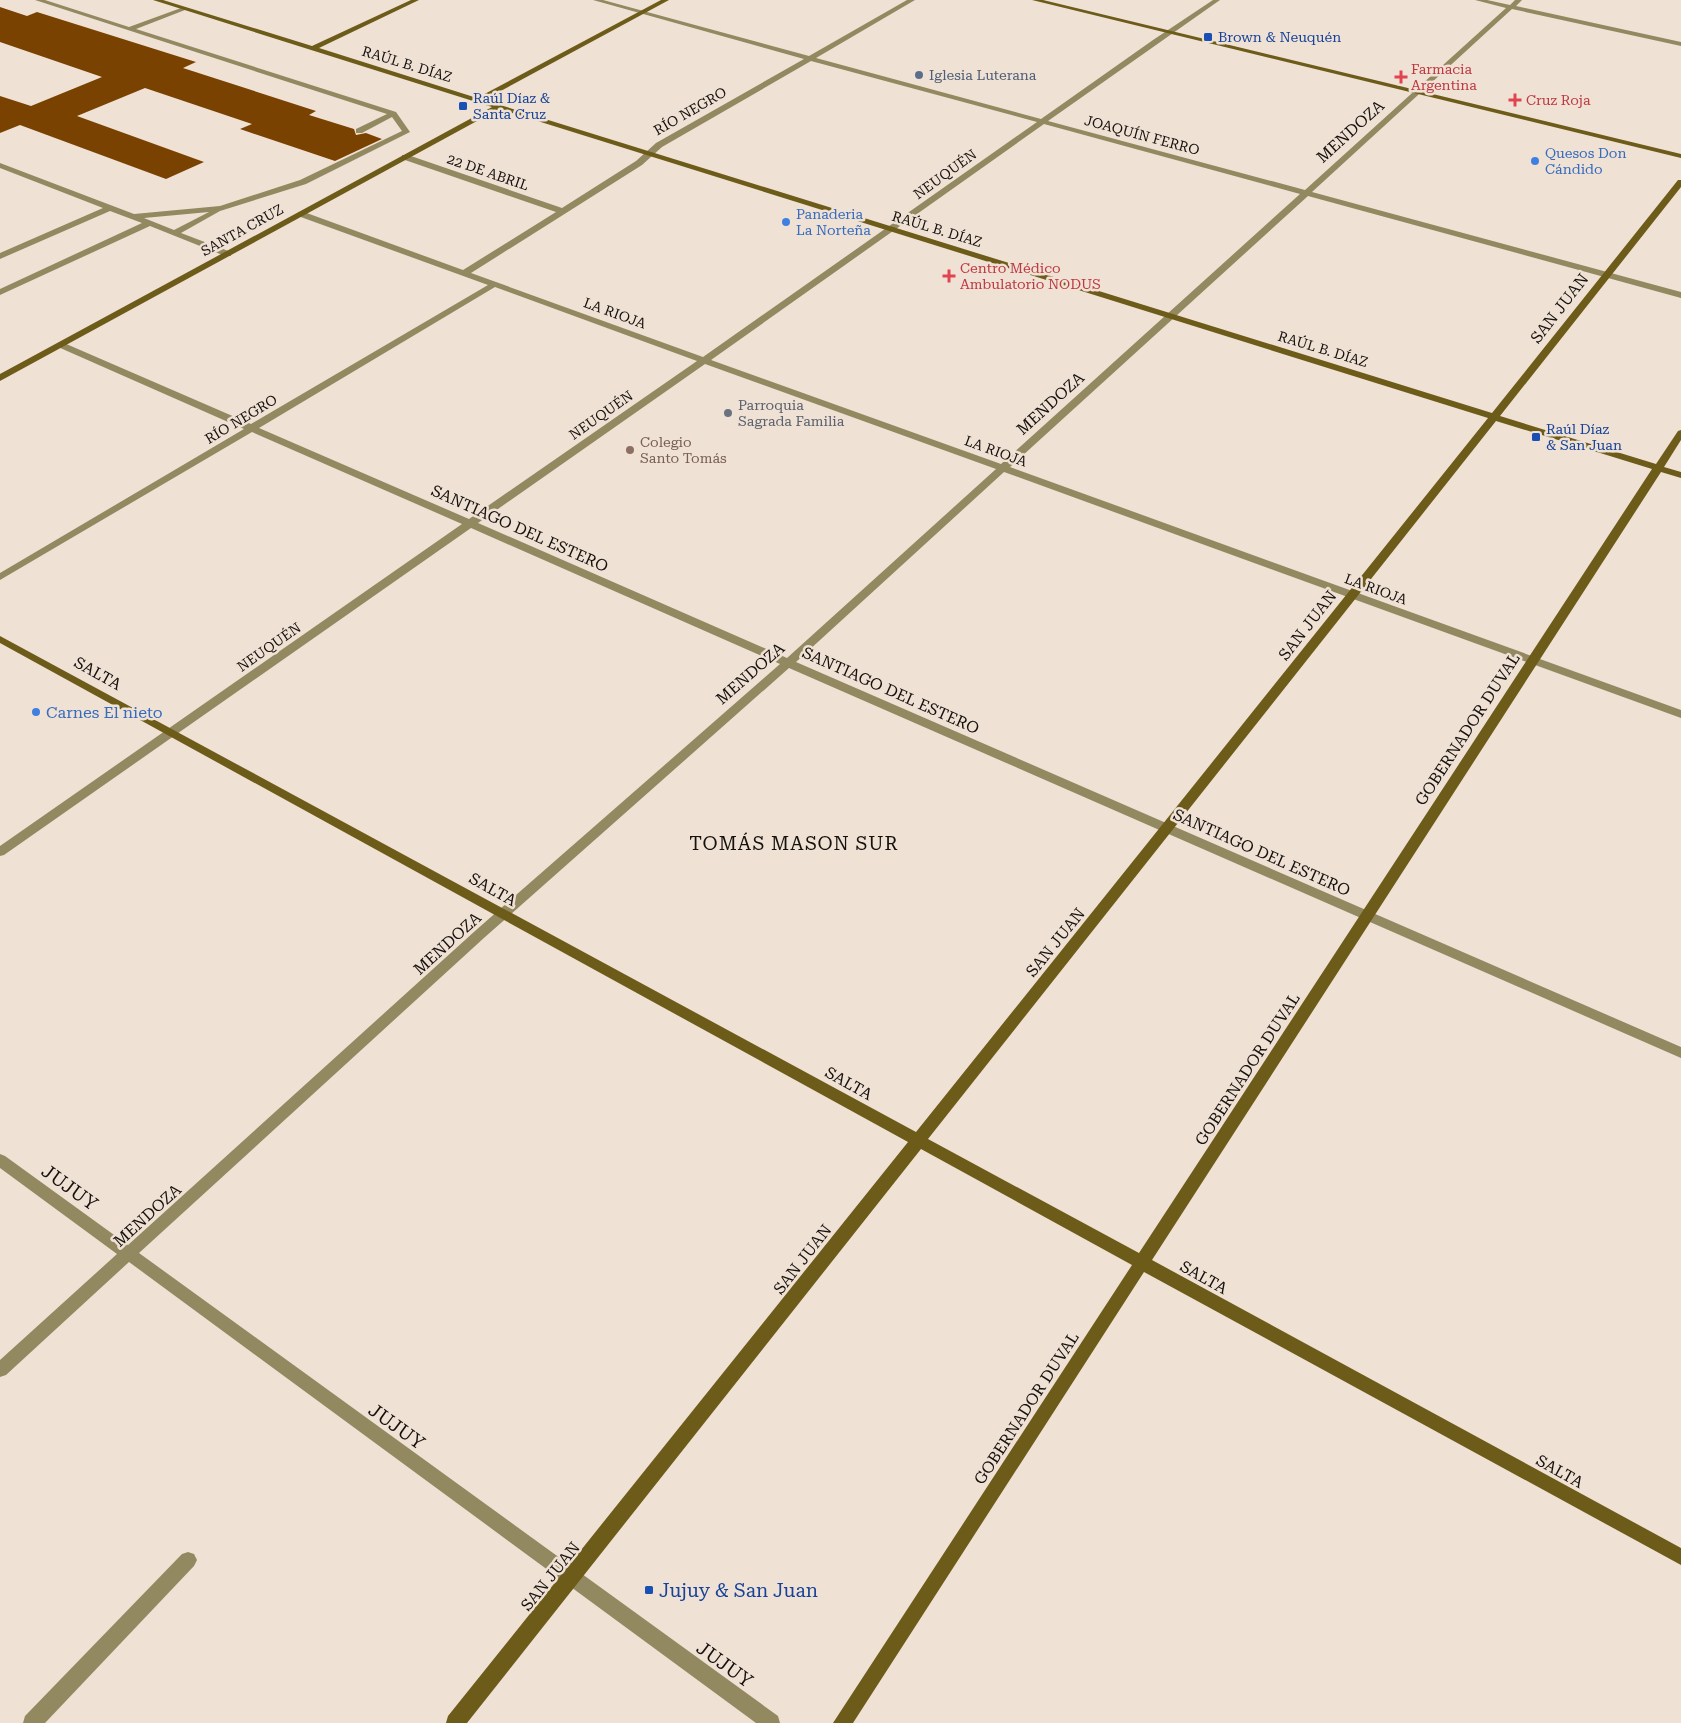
<svg xmlns="http://www.w3.org/2000/svg" width="1681" height="1723" font-family="'Roboto Serif',serif">
<style>
.building{fill:#7a4201}
.lines{fill:none;stroke-linecap:round;stroke-linejoin:round}
.lane{fill:#938961;fill-rule:evenodd}
.street{fill:#938961;fill-rule:evenodd}
.secondary{fill:#6d5c19;fill-rule:evenodd}
.transit-dot{fill:#1a4fb4;stroke:#f0e1d5;stroke-width:2}
.service-dot{fill:#5c6f8a;stroke:#f0e1d5;stroke-width:2}
.health-dot{fill:#e0444e;stroke:#f0e1d5;stroke-width:2}
.shop-dot{fill:#3f7fe0;stroke:#f0e1d5;stroke-width:2}
.worship-dot{fill:#6b7280;stroke:#f0e1d5;stroke-width:2}
.education-dot{fill:#8d6e63;stroke:#f0e1d5;stroke-width:2}
.labels{text-anchor:middle;stroke-width:5;stroke-linejoin:round;paint-order:stroke}
.far-transit-label{font-size:14px;fill:#164399;stroke:#f0e1d5;text-anchor:start}
.far-street-label{font-size:14px;fill:#16110d;stroke:#f0e1d5}
.far-health-label{font-size:14px;fill:#be3a42;stroke:#f0e1d5;text-anchor:start}
.far-service-label{font-size:14px;fill:#4e5e75;stroke:#f0e1d5;text-anchor:start}
.far-shop-label{font-size:14px;fill:#366cbe;stroke:#f0e1d5;text-anchor:start}
.far-worship-label{font-size:14px;fill:#5b616d;stroke:#f0e1d5;text-anchor:start}
.far-education-label{font-size:14px;fill:#785e54;stroke:#f0e1d5;text-anchor:start}
.street-label{font-size:16px;fill:#16110d;stroke:#f0e1d5}
.shop-label{font-size:16px;fill:#366cbe;stroke:#f0e1d5;text-anchor:start}
.quarter-label{font-size:19px;letter-spacing:1px;fill:#16110d;stroke:#f0e1d5}
.near-street-label{font-size:19px;fill:#16110d;stroke:#f0e1d5}
.near-transit-label{font-size:19px;fill:#164399;stroke:#f0e1d5;text-anchor:start}
</style>
<rect width="100%" height="100%" fill="#f0e1d5"/>
<polygon class="building" points="0,7 27,16 37,12 196,62 183,68 316,111 309,115 354,129 356,135 366,133 382,139 335,161 240,129 252,124 145,88 77,116 204,162 166,179 20,125 0,133 0,96 31,106 102,77 0,42"/>
<g class="lines">
<path class="lane" d="M35,0H45L129,27L181,8H185V10L136,29L396,112L410,132L306,184L220,211L181,233L231,252V256H225L150,226L0,295V289L142,223L110,211L0,259V253L103,208L0,168V163L134,214L220,206L300,180L402,131L392,117L362,133H356V129L387,114ZM209,212L174,230L144,218Z"/>
<g class="street">
<path d="M593,0H603L809,56L907,0H915L816,58L1041,119L1153,40L1213,0H1220L1048,121L1305,190L1506,8L1475,0H1487L1510,5L1515,0H1522L1516,6L1681,42V46L1512,9L1312,192L1681,292V298L1308,196L1010,467L1681,710V718L1004,472L796,662L1681,1047V1058L789,668L485,937L139,1253L778,1716L780,1723H756L129,1262L6,1375L0,1377V1360L117,1254L0,1168V1154L5,1156L128,1245L475,931L780,664L471,528L4,855L0,856V846L462,524L252,432L0,580V573L244,429L58,347V343H64L251,424L488,285L298,216V212H304L463,270L556,212L402,159V155H408L562,208L636,161L656,143L804,59ZM811,61L1037,122L703,357L471,273L642,165L662,147ZM1044,124L1300,194L1001,464L711,360ZM495,287L697,361L469,519L259,428ZM705,364L996,469L787,658L478,523Z"/>
<polygon points="188,1552 194,1554 197,1560 194,1566 45,1723 23,1723 25,1716 182,1554"/>
</g>
<g class="secondary">
<path d="M153,0H163L312,46L411,0H419L319,48L477,98L661,0H669L484,100L1492,413L1678,180H1681V187L1500,416L1656,464L1678,431L1681,430V440L1664,467L1681,472V478L1661,472L1152,1260L1681,1548V1565L1144,1272L853,1723H833L1132,1265L921,1149L467,1723H446L448,1716L908,1142L0,643V636L916,1132L1488,418L499,109L0,381V374L492,107ZM1496,421L1652,469L1139,1253L928,1139Z"/>
<polygon points="1032,0 1043,0 1681,154 1681,158"/>
</g>
</g>
<g class="transit-dot">
<rect x="1203" y="32" width="10" height="10" rx="2.5"/>
<rect x="458" y="101" width="10" height="10" rx="2.5"/>
<rect x="1531" y="432" width="10" height="10" rx="2.5"/>
<rect x="644" y="1585" width="10" height="10" rx="2.5"/>
</g>
<circle class="service-dot" cx="919" cy="75" r="5"/>
<g class="health-dot">
<path d="M1398.5 69.5h5v5h5v5h-5v5h-5v-5h-5v-5h5z"/>
<path d="M1512.5 92.5h5v5h5v5h-5v5h-5v-5h-5v-5h5z"/>
<path d="M946.5 268.5h5v5h5v5h-5v5h-5v-5h-5v-5h5z"/>
</g>
<g class="shop-dot">
<circle cx="1535" cy="161" r="5"/>
<circle cx="786" cy="222" r="5"/>
<circle cx="36" cy="712" r="5"/>
</g>
<circle class="worship-dot" cx="728" cy="413" r="5"/>
<circle class="education-dot" cx="630" cy="450" r="5"/>
<g class="labels">
<g class="far-transit-label">
<text x="1218" y="42">Brown &amp; Neuquén</text>
<text x="473" y="103">Raúl Díaz &amp;<tspan x="473" dy="16">Santa Cruz</tspan></text>
<text x="1546" y="434">Raúl Díaz<tspan x="1546" dy="16">&amp; San Juan</tspan></text>
</g>
<g class="far-street-label">
<text transform="translate(407 64) rotate(17)" y="5">RAÚL B. DÍAZ</text>
<text transform="translate(690 111) rotate(-30)" y="5">RÍO NEGRO</text>
<text transform="translate(1142 135) rotate(15)" y="5">JOAQUÍN FERRO</text>
<text transform="translate(488 172) rotate(19)" y="5">22 DE ABRIL</text>
<text transform="translate(945 174) rotate(-36)" y="5">NEUQUÉN</text>
<text transform="translate(937 229) rotate(17)" y="5">RAÚL B. DÍAZ</text>
<text transform="translate(242 230) rotate(-29)" y="5">SANTA CRUZ</text>
<text transform="translate(615 313) rotate(20)" y="5">LA RIOJA</text>
<text transform="translate(1323 349) rotate(17)" y="5">RAÚL B. DÍAZ</text>
<text transform="translate(601 415) rotate(-35)" y="5">NEUQUÉN</text>
<text transform="translate(241 419) rotate(-31)" y="5">RÍO NEGRO</text>
<text transform="translate(996 451) rotate(20)" y="5">LA RIOJA</text>
<text transform="translate(1376 589) rotate(20)" y="5">LA RIOJA</text>
<text transform="translate(269 647) rotate(-35)" y="5">NEUQUÉN</text>
</g>
<g class="far-health-label">
<text x="1411" y="74">Farmacia<tspan x="1411" dy="16">Argentina</tspan></text>
<text x="1526" y="105">Cruz Roja</text>
<text x="960" y="273">Centro Médico<tspan x="960" dy="16">Ambulatorio NODUS</tspan></text>
</g>
<g class="far-service-label">
<text x="929" y="80">Iglesia Luterana</text>
</g>
<g class="far-shop-label">
<text x="1545" y="158">Quesos Don<tspan x="1545" dy="16">Cándido</tspan></text>
<text x="796" y="219">Panaderia<tspan x="796" dy="16">La Norteña</tspan></text>
</g>
<g class="far-worship-label">
<text x="738" y="410">Parroquia<tspan x="738" dy="16">Sagrada Familia</tspan></text>
</g>
<g class="far-education-label">
<text x="640" y="447">Colegio<tspan x="640" dy="16">Santo Tomás</tspan></text>
</g>
<g class="street-label">
<text transform="translate(1350 131) rotate(-42)" y="6">MENDOZA</text>
<text transform="translate(1559 308) rotate(-52)" y="6">SAN JUAN</text>
<text transform="translate(1050 403) rotate(-42)" y="6">MENDOZA</text>
<text transform="translate(520 528) rotate(24)" y="6">SANTIAGO DEL ESTERO</text>
<text transform="translate(1307 625) rotate(-52)" y="6">SAN JUAN</text>
<text transform="translate(98 673) rotate(29)" y="6">SALTA</text>
<text transform="translate(750 673) rotate(-41)" y="6">MENDOZA</text>
<text transform="translate(891 690) rotate(24)" y="6">SANTIAGO DEL ESTERO</text>
<text transform="translate(1467 729) rotate(-57)" y="6">GOBERNADOR DUVAL</text>
<text transform="translate(1262 852) rotate(24)" y="6">SANTIAGO DEL ESTERO</text>
<text transform="translate(493 889) rotate(29)" y="6">SALTA</text>
<text transform="translate(1055 942) rotate(-51)" y="6">SAN JUAN</text>
<text transform="translate(447 943) rotate(-42)" y="6">MENDOZA</text>
<text transform="translate(1247 1069) rotate(-57)" y="6">GOBERNADOR DUVAL</text>
<text transform="translate(849 1083) rotate(29)" y="6">SALTA</text>
<text transform="translate(147 1215) rotate(-42)" y="6">MENDOZA</text>
<text transform="translate(802 1259) rotate(-52)" y="6">SAN JUAN</text>
<text transform="translate(1204 1277) rotate(29)" y="6">SALTA</text>
<text transform="translate(1026 1408) rotate(-57)" y="6">GOBERNADOR DUVAL</text>
<text transform="translate(1560 1471) rotate(29)" y="6">SALTA</text>
<text transform="translate(550 1576) rotate(-51)" y="6">SAN JUAN</text>
</g>
<g class="shop-label">
<text x="46" y="718">Carnes El nieto</text>
</g>
<g class="quarter-label">
<text x="794" y="850">TOMÁS MASON SUR</text>
</g>
<g class="near-street-label">
<text transform="translate(70 1187) rotate(36)" y="7">JUJUY</text>
<text transform="translate(397 1426) rotate(36)" y="7">JUJUY</text>
<text transform="translate(725 1664) rotate(36)" y="7">JUJUY</text>
</g>
<g class="near-transit-label">
<text x="659" y="1597">Jujuy &amp; San Juan</text>
</g>
</g>
</svg>
